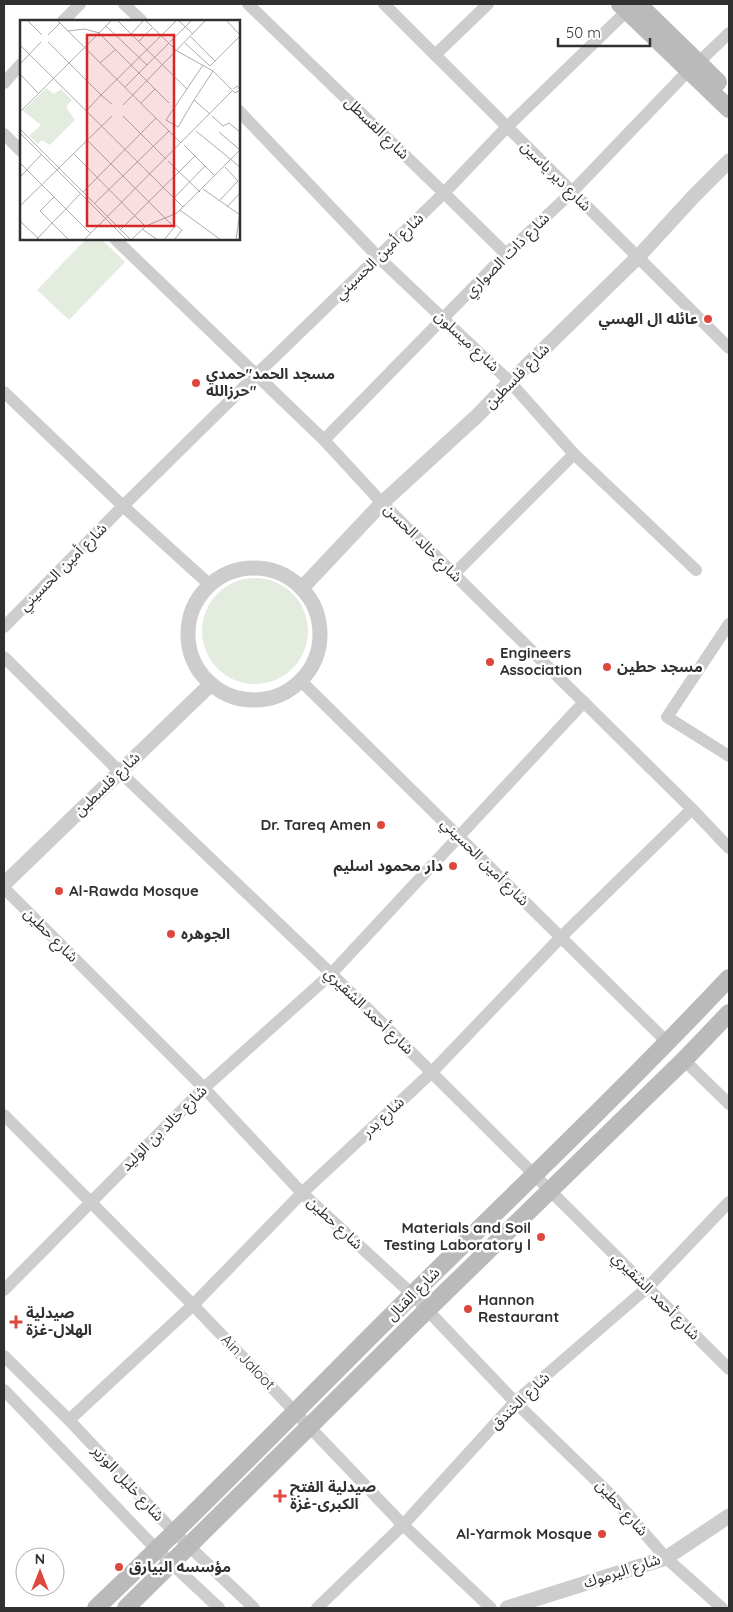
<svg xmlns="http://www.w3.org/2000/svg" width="733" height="1612" font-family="Quicksand,'Noto Sans Arabic',sans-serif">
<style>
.grass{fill:#e4ecdf}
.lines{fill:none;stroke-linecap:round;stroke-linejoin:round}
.minor{stroke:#cdcdcd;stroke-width:12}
.tertiary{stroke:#cdcdcd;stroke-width:15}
.secondary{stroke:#bababa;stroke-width:18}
.poi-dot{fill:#dd483d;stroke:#fff;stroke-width:2}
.labels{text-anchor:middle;stroke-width:5;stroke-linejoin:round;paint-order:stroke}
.street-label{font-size:15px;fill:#303030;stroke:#fff}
.poi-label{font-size:15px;font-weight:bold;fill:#303030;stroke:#fff;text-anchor:start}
.inset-road{fill:none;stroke:#acacac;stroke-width:1}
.view{fill:#d62828;fill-opacity:0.15;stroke:#d62828;stroke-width:2.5}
.inset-edge{fill:none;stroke:#303030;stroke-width:2.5}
</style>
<rect width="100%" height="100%" fill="#fff"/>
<g class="grass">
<polygon points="86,239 101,239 125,262 69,320 37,290"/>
<circle cx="255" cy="631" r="53"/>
</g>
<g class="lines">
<g class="minor">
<polyline points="124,4 142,21"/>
<polyline points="248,4 444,193 506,254"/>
<polyline points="384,4 729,348"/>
<polyline points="63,21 80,4"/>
<polyline points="435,55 488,4"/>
<polyline points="699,62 729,33"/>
<polyline points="4,83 21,64"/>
<polyline points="239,111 378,257 510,382 574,454 696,570"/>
<polyline points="4,134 21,151"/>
<polyline points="115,239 324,440 382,503 692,809 729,848"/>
<polyline points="4,392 123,506 256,375 444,193 507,127 633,5"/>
<polyline points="324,440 506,254 572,192 689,70"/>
<polyline points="454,574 574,454"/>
<polyline points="729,624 667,717 729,756"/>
<polyline points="4,627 123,506 210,585"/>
<polyline points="4,657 120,772 367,1008 729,1369"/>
<polyline points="301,681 668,1043"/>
<polyline points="4,888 204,1088 302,1193 413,1295 515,1402 611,1495 666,1558 722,1608"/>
<polyline points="684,1060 729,1104"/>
<polyline points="4,1115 193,1305 403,1525 491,1608"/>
<polyline points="4,1290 204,1088 331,974 584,702"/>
<polyline points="4,1356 69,1420 174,1532 254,1608"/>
<polyline points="4,1390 157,1550 219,1608"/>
<polyline points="69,1420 193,1305 302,1193 432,1072 561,937 692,809"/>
<polyline points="317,1608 403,1525 515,1402 648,1287 729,1202"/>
</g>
<g class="tertiary">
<circle cx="254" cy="634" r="66"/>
<polyline points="302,588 382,503 478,415 510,382 638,257 693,197 729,161"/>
<polyline points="4,884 211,684"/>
<polyline points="507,1608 666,1558 729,1516"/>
</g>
<g class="secondary">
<polyline points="620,4 729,109"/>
<polyline points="638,4 718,82"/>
<path d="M96,1608C207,1503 313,1393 421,1286C524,1184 629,1084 729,978"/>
<polyline points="126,1608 427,1310 684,1060 729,1013"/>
</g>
</g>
<g class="poi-dot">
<circle cx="708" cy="319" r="5"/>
<circle cx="196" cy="383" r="5"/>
<circle cx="490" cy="662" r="5"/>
<circle cx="607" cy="667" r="5"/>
<circle cx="381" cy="825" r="5"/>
<circle cx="453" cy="866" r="5"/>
<circle cx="59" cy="891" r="5"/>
<circle cx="171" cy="934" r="5"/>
<circle cx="541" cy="1237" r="5"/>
<circle cx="468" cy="1309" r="5"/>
<path d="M13.5 1314.5h5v5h5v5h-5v5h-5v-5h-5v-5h5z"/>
<path d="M277.5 1488.5h5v5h5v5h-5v5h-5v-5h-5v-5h5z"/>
<circle cx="602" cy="1534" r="5"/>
<circle cx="119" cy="1567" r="5"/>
</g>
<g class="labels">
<g class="street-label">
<text transform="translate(377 128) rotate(44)" y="5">شارع القسطل</text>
<text transform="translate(556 176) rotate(45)" y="5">شارع دير ياسين</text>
<text transform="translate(507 255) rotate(-45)" y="5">شارع ذات الصواري</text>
<text transform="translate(379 256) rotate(-44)" y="5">شارع أمين الحسيني</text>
<text transform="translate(467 341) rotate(43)" y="5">شارع ميسلون</text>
<text transform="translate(517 376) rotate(-45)" y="5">شارع فلسطين</text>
<text transform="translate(423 543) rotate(45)" y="5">شارع خالد الحسن</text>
<text transform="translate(63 567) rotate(-45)" y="5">شارع أمين الحسيني</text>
<text transform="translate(107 784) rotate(-44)" y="5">شارع فلسطين</text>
<text transform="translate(485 862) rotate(45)" y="5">شارع أمين الحسيني</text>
<text transform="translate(51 935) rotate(45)" y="5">شارع حطين</text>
<text transform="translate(369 1011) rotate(44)" y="5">شارع أحمد الشقيري</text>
<text transform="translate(383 1117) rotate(-43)" y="5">شارع بدر</text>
<text transform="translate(164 1128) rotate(-45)" y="5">شارع خالد بن الوليد</text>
<text transform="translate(335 1223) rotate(43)" y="5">شارع حطين</text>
<text transform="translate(413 1294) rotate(-45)" y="5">شارع القنال</text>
<text transform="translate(656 1296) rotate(45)" y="5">شارع أحمد الشقيري</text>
<text transform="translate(248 1362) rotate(46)" y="5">Ain Jaloot</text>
<text transform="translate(520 1401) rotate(-44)" y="5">شارع الخندق</text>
<text transform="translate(128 1483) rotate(47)" y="5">شارع خليل الوزير</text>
<text transform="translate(622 1508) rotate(48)" y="5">شارع حطين</text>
<text transform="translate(622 1571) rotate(-18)" y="5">شارع اليرموك</text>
</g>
<g class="poi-label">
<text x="698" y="324" text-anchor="end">عائله ال الهسي</text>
<text x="206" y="379">مسجد الحمد"حمدي<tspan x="206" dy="17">حرزالله"</tspan></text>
<text x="500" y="658">Engineers<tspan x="500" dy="17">Association</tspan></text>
<text x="617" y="672">مسجد حطين</text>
<text x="371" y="830" text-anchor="end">Dr. Tareq Amen</text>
<text x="443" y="871" text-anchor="end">دار محمود اسليم</text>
<text x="69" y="896">Al-Rawda Mosque</text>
<text x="181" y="939">الجوهره</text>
<text x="531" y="1233" text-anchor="end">Materials and Soil<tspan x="531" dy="17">Testing Laboratory l</tspan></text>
<text x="478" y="1305">Hannon<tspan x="478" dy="17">Restaurant</tspan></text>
<text x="26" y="1318">صيدلية<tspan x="26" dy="17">الهلال-غزة</tspan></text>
<text x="290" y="1492">صيدلية الفتح<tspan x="290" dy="17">الكبرى-غزة</tspan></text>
<text x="592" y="1539" text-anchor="end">Al-Yarmok Mosque</text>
<text x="129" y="1572">مؤسسه البيارق</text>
</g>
</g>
<g transform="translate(20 20)">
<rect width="220" height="220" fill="#fff"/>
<path d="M26,68L34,74L41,69L52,80L46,87L55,100L30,125L22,120L18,124L9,116L21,105L3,91Z" fill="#e4ecdf"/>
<path class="inset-road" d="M7,0L22,15M37,0L161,123M97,0L111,14M124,0L111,14L167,69M125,0L157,31L193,51L215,73L220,70L217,66L213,69M158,0L173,14M206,0L220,15M86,6L127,45M48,11L65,9L79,13L149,83M28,15L40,3M171,17L195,41M119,21L132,8M28,22L81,75L157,0M150,22L172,0M165,23L190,46L220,16M0,25L163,187M80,43L96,29M0,44L21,22M0,54L18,73M105,67L149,23M174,80L158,107L146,100L183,45M121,83L135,69M103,85L186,0M66,91L81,75L92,84M0,92L92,0M190,94L174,80L193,51M103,96L146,139M192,96L203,106L209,103L220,112M0,109L111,220M176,111L220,147M199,112L220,130M0,113L107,220M67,120L154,207M164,125L195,156M54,134L125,206M148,141L180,172M0,143L70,213M205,147L218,161M0,157L22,134M183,169L220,195M63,172L136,98M34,177L20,191L49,220M154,178L185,146M199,181L218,161M75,183L149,111M0,186L92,96M207,187L220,173M160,190L201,220M0,201L20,220M101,209L175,136M122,209L138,220M16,220L61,173M64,220L213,70M111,220L126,206L157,193L220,130M144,220L156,205L162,210L154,220M216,220L220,191"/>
<path class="view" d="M67,15H154V206H67Z"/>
<rect width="220" height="220" class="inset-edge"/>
</g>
<rect width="733" height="1612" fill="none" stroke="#303030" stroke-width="10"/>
<g transform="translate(40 1572)"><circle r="24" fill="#ffffff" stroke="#acacac"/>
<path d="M0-4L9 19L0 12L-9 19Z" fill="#dd483d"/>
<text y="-8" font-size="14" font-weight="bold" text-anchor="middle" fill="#303030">N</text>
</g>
<path d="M558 38v8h92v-8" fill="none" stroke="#303030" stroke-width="2.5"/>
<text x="566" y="38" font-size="15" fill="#303030" stroke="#ffffff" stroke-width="4" paint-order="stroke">50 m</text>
</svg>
